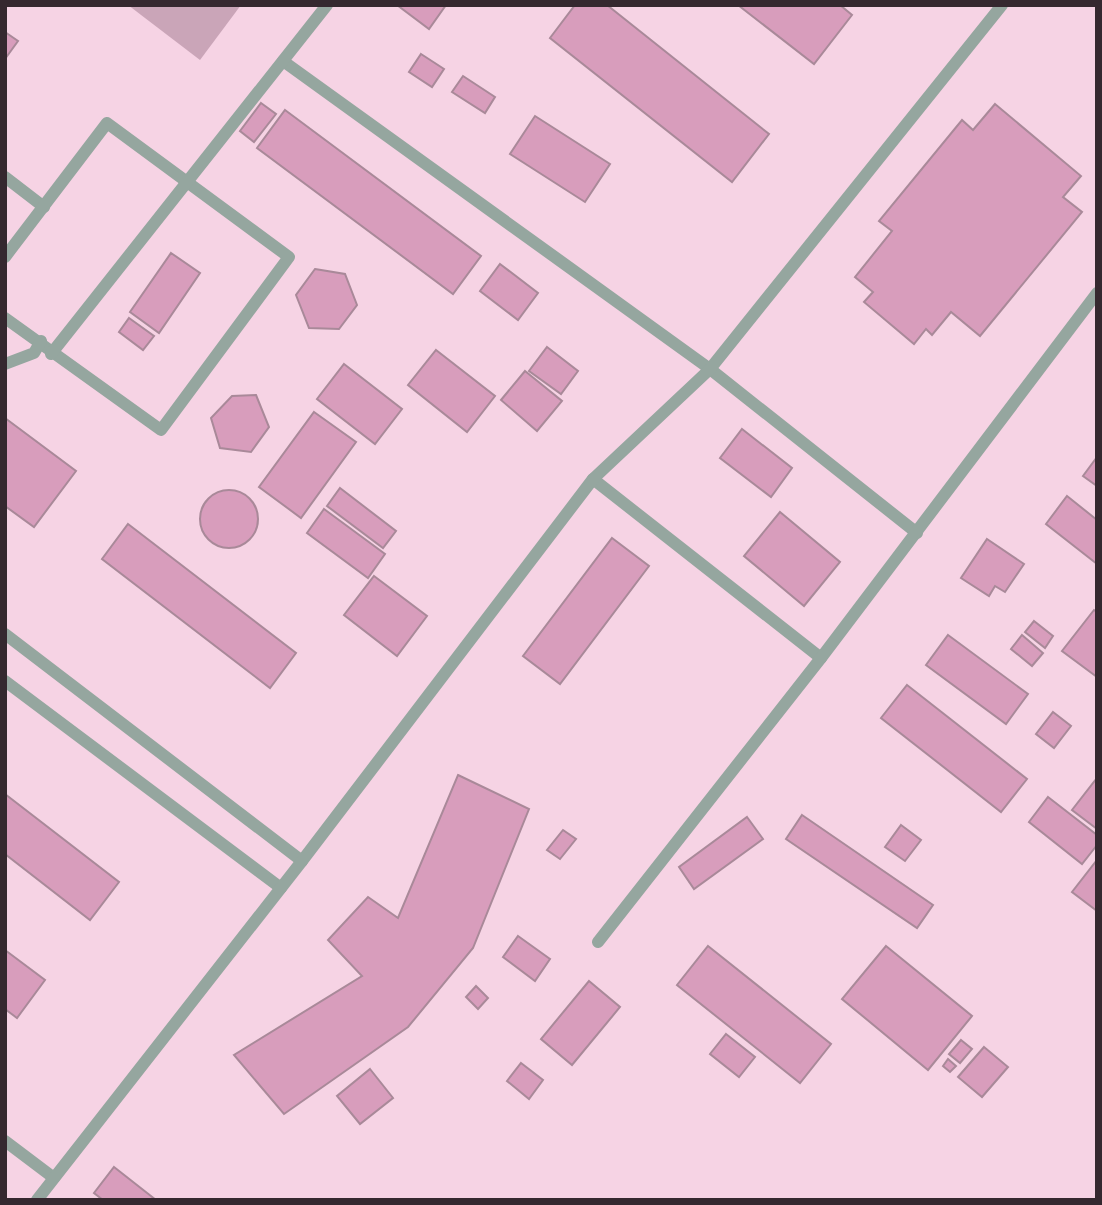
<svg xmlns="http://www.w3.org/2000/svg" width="1102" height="1205" font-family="'Fira Sans',sans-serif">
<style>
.green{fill:#caa5b8}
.building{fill:#d89dbc;stroke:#a98999;stroke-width:2}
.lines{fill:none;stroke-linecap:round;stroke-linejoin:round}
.service{stroke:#95a69f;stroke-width:12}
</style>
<rect width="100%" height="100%" fill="#f6d3e4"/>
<polygon class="green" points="128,5 241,5 200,60"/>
<g class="building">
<polygon points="397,5 446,5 429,29"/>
<polygon points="575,5 607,5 769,134 732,182 550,38"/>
<polygon points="738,5 840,5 852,15 814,64"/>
<polygon points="5,32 18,41 5,59"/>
<polygon points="421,54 444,69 432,87 409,72"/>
<polygon points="463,76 495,97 485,113 452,92"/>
<polygon points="261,103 276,114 254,142 240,131"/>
<polygon points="995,104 1081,176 1063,197 1082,212 980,336 951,312 932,335 926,329 914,344 864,302 873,292 855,277 892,231 879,221 962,120 973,130"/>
<polygon points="285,110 481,256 453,294 257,148"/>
<polygon points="535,116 610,164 585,202 510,154"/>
<polygon points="171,253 200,273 159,333 130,312"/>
<polygon points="500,264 538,293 518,320 480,291"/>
<polygon points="315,269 345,274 357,305 339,329 309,328 296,295"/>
<polygon points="129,318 154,336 143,350 119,332"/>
<polygon points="547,347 578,371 561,394 529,371"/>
<polygon points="436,350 495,396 467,432 408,385"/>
<polygon points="344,364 402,409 375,444 317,399"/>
<polygon points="525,371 562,401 537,431 501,400"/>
<polygon points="256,395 269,427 251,452 220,448 211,418 232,396"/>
<polygon points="314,412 356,442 301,518 259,487"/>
<polygon points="5,418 76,471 34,527 5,506"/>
<polygon points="742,429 792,468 771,497 720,458"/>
<polygon points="1097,457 1097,486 1083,476"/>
<polygon points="340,488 396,531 383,548 327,506"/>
<circle cx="229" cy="519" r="29"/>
<polygon points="1067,496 1097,520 1097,564 1046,524"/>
<polygon points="324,509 385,554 368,578 307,533"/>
<polygon points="780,512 840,562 804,606 744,556"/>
<polygon points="128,524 296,653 270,688 102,559"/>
<polygon points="612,538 649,566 560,684 523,656"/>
<polygon points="987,539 1024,564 1005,592 995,586 989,596 961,578"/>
<polygon points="374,576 427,616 397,656 344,615"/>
<polygon points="1094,610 1097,612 1097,677 1062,651"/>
<polygon points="1034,621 1053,636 1045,648 1025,632"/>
<polygon points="948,635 1028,694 1006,724 926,665"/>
<polygon points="1022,635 1043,653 1032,666 1011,649"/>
<polygon points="907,685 1027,779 1001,812 881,718"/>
<polygon points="1053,712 1071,726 1054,748 1036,734"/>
<polygon points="458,775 529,809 473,948 408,1027 284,1114 234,1055 362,976 328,940 368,897 398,918"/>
<polygon points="1097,778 1097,829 1072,810"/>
<polygon points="5,794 119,882 90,920 5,854"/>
<polygon points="1048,797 1097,835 1097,845 1082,864 1029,822"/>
<polygon points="802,815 933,905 917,928 786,839"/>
<polygon points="747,817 763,839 694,889 679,867"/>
<polygon points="901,825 921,840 905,861 885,847"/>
<polygon points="563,830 576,839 560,859 547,850"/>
<polygon points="1097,860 1097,911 1072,892"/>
<polygon points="518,936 550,959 535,981 503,957"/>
<polygon points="708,946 831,1044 800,1083 677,985"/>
<polygon points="886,946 972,1016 928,1070 842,999"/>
<polygon points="5,950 45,980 17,1018 5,1009"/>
<polygon points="589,981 620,1007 572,1065 541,1039"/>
<polygon points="476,986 488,998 478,1009 466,997"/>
<polygon points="726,1034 755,1057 739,1077 710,1054"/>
<polygon points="961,1040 972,1049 960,1063 949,1054"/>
<polygon points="984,1047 1008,1067 982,1097 958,1077"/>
<polygon points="948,1059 956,1066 950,1072 943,1066"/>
<polygon points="521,1063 543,1080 529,1099 507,1081"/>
<polygon points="370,1069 393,1098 360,1124 337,1096"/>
<polygon points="114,1167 156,1200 103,1200 94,1193"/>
</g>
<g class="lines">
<g class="service">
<polyline points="283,61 710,369 917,533"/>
<polyline points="5,177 44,207"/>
<polyline points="5,257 107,123 289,257 161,430 5,318"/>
<polyline points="51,354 327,5"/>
<polyline points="5,364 34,353 41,341"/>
<polyline points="593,479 821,658"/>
<polyline points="5,634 302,861"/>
<polyline points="5,681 281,888"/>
<polyline points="598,942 821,658 1097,293"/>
<polyline points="5,1141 54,1178"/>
<polyline points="37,1200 302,861 593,479 710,369 1002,5"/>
</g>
</g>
<rect width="1102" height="1205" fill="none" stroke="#35282f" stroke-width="14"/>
</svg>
